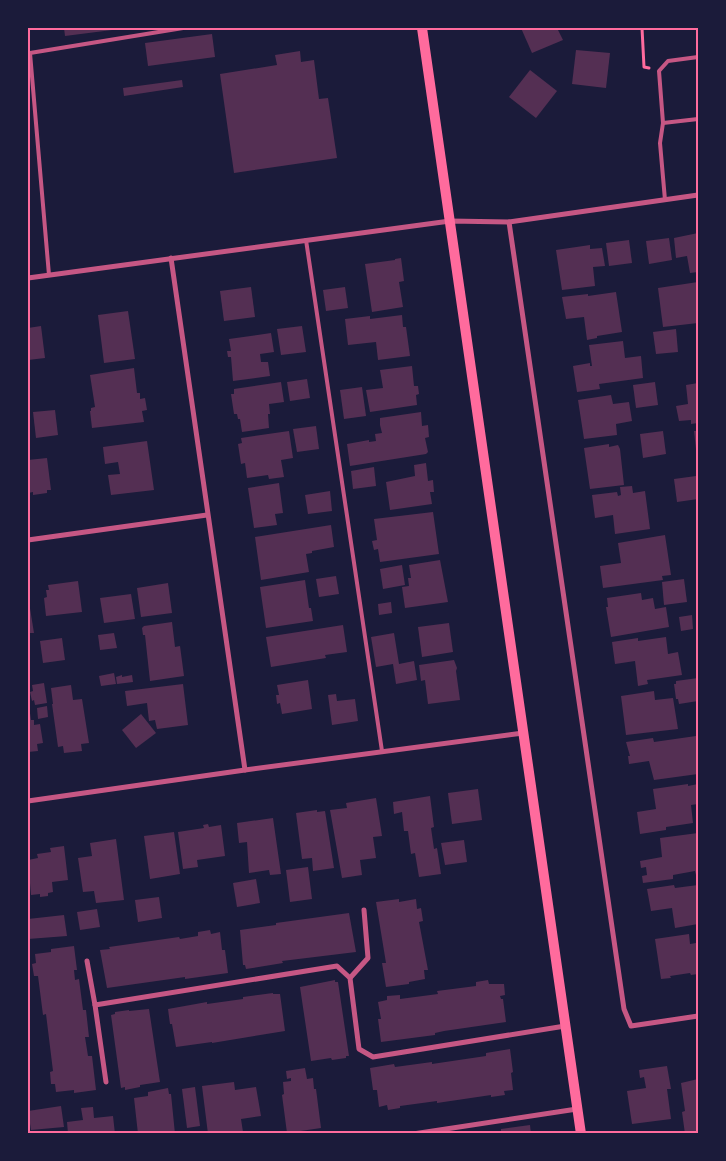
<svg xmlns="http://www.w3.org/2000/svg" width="726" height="1161" font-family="'Open Sans',sans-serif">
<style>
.building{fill:#542f53}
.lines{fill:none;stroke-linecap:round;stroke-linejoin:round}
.path{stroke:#ff6b9d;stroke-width:3}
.service{stroke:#c65784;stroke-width:4}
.minor{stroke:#c65784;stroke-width:5}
.secondary{stroke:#ff6b9d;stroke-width:10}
.neatline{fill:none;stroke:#ff6b9d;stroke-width:2}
</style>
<rect width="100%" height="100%" fill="#1b1b3a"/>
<g class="building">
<polygon points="64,28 120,28 120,29 65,36"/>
<polygon points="521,28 557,28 563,40 532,53"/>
<polygon points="212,34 215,57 148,66 145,43"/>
<polygon points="576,50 610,53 606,88 572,84"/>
<polygon points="300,51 301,62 314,60 319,99 328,98 337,158 234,173 220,74 277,65 275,55"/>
<polygon points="530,70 557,91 536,118 509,97"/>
<polygon points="182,80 183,87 124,96 123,88"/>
<polygon points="698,233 698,272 690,273 687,256 676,258 674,238"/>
<polygon points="669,238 672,260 649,264 646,241"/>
<polygon points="629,240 632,263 609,266 606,243"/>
<polygon points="590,245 590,249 602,248 605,266 593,267 595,286 562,290 556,250"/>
<polygon points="401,258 404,281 399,282 403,307 372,312 365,264 395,260 395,259"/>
<polygon points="698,282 698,323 663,327 658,288"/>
<polygon points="251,287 255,317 224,321 220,291"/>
<polygon points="345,287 348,308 326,311 323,290"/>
<polygon points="616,292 622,332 597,336 597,338 587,340 584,317 566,319 562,297 588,294 588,296"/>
<polygon points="128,311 135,359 104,363 98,315"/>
<polygon points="402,315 403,327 406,327 410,356 378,360 376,342 348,345 345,319 370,316 370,319"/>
<polygon points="41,326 45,358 28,360 28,328"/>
<polygon points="302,326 306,352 281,355 277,329"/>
<polygon points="676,329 678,352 656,354 653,332"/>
<polygon points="271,333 274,352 260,354 261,362 268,362 270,376 233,381 231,357 228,357 227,351 231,351 229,339"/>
<polygon points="623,341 625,358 641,356 643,378 599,384 600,389 577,392 573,366 590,363 590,366 592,366 589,345"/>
<polygon points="412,366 414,386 418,386 419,394 416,395 417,405 370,412 366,390 383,388 380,370"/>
<polygon points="134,368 137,393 140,393 140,399 145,398 147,410 142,411 144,422 92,428 90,411 91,411 91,408 95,407 90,375"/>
<polygon points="307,379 310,398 290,401 287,382"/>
<polygon points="281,382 284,402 269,404 270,414 268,414 269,428 242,432 240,419 238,419 237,414 234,414 231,394 234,394 234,389"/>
<polygon points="655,382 658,405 636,408 633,385"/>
<polygon points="698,383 698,423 691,424 691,420 679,421 676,406 688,404 686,385"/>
<polygon points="362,387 366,416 344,419 340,390"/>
<polygon points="611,395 613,404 629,402 632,421 616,424 617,435 584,439 578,400"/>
<polygon points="55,410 58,435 36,438 33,412"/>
<polygon points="421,412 422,426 428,425 429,437 425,438 428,452 426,454 350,466 347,444 369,440 369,442 376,441 375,434 382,433 380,425 380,418"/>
<polygon points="316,426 319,449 297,452 293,429"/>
<polygon points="289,431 293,458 281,460 284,477 269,479 268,475 247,478 245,463 241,464 238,444 242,443 241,438"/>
<polygon points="663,431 666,454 643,458 640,434"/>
<polygon points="694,431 698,431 698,458 697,458"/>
<polygon points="147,441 154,490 111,495 108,475 120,474 118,462 105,464 103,447"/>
<polygon points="609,444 609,447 618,445 620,449 624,485 590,489 584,448"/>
<polygon points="47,458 51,490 47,490 47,493 33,495 33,492 28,493 28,460"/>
<polygon points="426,463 428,481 433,480 434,492 430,492 432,504 390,510 386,482 415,476 414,465"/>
<polygon points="374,467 376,486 353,489 351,471"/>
<polygon points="696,476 698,499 677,502 674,479"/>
<polygon points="279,483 283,513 275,514 277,525 254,528 248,488"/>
<polygon points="632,486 633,493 645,491 650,529 615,534 613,515 595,518 592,495 617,492 618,496 621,495 620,487"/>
<polygon points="330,491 332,511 308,514 305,495"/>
<polygon points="433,512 439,554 380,562 378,549 374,550 372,541 377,540 374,519"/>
<polygon points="331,525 334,547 312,551 312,553 306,554 309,572 261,580 255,537"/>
<polygon points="665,535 671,575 662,576 663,580 603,588 600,566 621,563 618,543"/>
<polygon points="440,560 448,602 405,608 402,587 409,586 408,578 411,578 409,565"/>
<polygon points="402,565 405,585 383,589 380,569"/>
<polygon points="336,576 339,594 319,597 316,579"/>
<polygon points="684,579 687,602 664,605 662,582"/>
<polygon points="305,580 309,608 311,608 313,621 266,628 260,587"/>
<polygon points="78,581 82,612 46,616 44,598 47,597 46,590 49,590 48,585"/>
<polygon points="168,583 172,613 141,617 137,588"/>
<polygon points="641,593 642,600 653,598 655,609 666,607 669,627 611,637 606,607 608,607 607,598"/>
<polygon points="131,594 135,619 104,623 100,598"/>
<polygon points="28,596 34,633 28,633"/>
<polygon points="391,602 392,613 379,615 378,604"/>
<polygon points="692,615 693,629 681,631 679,617"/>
<polygon points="172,622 175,647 180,646 184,676 150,681 145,635 143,635 142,628 144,626"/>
<polygon points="449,623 453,652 422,657 418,627"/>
<polygon points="343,625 347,652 325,655 326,658 271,667 266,637"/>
<polygon points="114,633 117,648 100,650 98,635"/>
<polygon points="394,633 399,664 414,661 417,680 396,684 393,664 376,667 371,637"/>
<polygon points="666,637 668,654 678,652 682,675 647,680 648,684 638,686 635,661 615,664 612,642 638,638 638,641"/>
<polygon points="62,638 65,660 43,663 40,641"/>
<polygon points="454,660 457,668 456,671 460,700 428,704 425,680 421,681 419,665"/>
<polygon points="114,673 116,684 101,686 99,676"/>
<polygon points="122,675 122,677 132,675 133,682 117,684 116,677"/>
<polygon points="698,678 698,701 679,704 678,699 676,699 674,684 676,684 676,681"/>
<polygon points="308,680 312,709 282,714 280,703 277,704 276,695 279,695 277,685"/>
<polygon points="44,683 47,703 35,705 34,700 32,701 30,692 33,691 32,685"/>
<polygon points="183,684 188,725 157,729 155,720 149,721 147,703 127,706 125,691"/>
<polygon points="71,685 73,700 82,699 89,743 81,744 82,751 64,753 63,746 58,747 52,704 53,704 51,688"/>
<polygon points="654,691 655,700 673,698 678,729 626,735 621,696"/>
<polygon points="336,694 337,701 355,699 358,721 332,725 328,695"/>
<polygon points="28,706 29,706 31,720 34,720 34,725 40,724 43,743 37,744 38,751 28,752"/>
<polygon points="47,706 48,717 38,719 37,708"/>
<polygon points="141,714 156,733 136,748 122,730"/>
<polygon points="696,736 698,756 698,774 654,780 649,761 629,764 628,756 630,756 626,742 653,738 654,742"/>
<polygon points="688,784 688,786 698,784 698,804 691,805 693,823 666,827 666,830 640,834 637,812 656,809 653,789"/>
<polygon points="478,789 482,820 452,824 448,793"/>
<polygon points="430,796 434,827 431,828 434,849 437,848 441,874 419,877 415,853 411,854 408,831 404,831 402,812 394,814 393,802"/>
<polygon points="376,798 382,836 373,837 376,858 360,860 362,875 342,878 330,810 347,808 346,803"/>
<polygon points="317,810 317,812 325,811 334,868 313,871 312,858 302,859 296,813"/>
<polygon points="273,818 281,874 270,875 269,870 249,873 247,842 239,843 237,823"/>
<polygon points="208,824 209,827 221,825 225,856 197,860 198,867 183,869 178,832 204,828 203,825"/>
<polygon points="174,832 180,874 150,879 144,836"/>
<polygon points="698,833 698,875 696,875 695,871 673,875 673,879 643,883 642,876 647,875 646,867 641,868 640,861 662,857 660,838"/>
<polygon points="116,839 124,900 96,903 94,891 83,892 78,858 92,856 90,843"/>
<polygon points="464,840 467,862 445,865 441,843"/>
<polygon points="64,846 68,880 52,882 53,892 48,893 48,896 40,897 40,894 31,895 28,860 38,858 37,854 51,852 50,848"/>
<polygon points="308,867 312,899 290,902 286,870"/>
<polygon points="256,879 260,903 237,907 233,883"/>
<polygon points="674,885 675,888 698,885 698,924 675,928 672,908 651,911 647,889"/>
<polygon points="159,897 162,918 138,922 135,900"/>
<polygon points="399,899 399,902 416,899 417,909 421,908 423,921 419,922 428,970 424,970 425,979 409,982 409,984 386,987 382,963 386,963 376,902"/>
<polygon points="97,909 100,927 80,930 77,912"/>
<polygon points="349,913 356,952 282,961 283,963 246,969 245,965 243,965 240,930 276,925 276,923"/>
<polygon points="64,915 67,936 28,939 28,919"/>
<polygon points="210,930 211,934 220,932 222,950 225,950 228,973 185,979 185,977 107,988 100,950 110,949 109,947 179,937 180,939 198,936 198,932"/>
<polygon points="689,934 690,944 696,943 697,948 698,948 698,974 691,975 690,973 670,976 671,978 661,979 655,939"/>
<polygon points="74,946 77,970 74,970 75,980 79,979 83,1010 86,1010 89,1037 85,1037 88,1056 92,1056 96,1090 74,1093 74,1090 56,1092 55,1084 51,1084 50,1072 53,1071 46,1014 43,1015 38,976 34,976 32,964 36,963 35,954 51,952 51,949"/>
<polygon points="335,980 335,982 338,982 349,1056 346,1056 346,1058 332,1060 331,1058 311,1061 300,987"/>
<polygon points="488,980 489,984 504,984 505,995 500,996 501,999 503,999 506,1022 444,1031 435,1033 435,1035 381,1042 378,1019 381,1019 378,1002 387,1000 387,996 400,995 400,999 438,994 437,991 476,986 476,982"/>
<polygon points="273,993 273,994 280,994 285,1031 212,1043 212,1042 176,1047 172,1024 170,1024 168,1009 207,1002 207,1004 243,999 243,997"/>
<polygon points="149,1009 160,1082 140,1085 140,1087 125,1090 125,1087 121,1088 111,1015 115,1014 115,1012 129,1010 129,1011"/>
<polygon points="510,1049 513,1072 511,1073 513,1090 504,1091 505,1095 491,1097 491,1095 437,1103 437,1101 400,1106 400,1108 388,1110 387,1105 379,1107 377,1090 373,1090 370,1068 394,1064 395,1067 432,1062 432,1064 486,1056 486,1053"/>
<polygon points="667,1066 671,1089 667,1089 671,1119 632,1124 627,1091 646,1088 644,1077 640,1078 639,1070"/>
<polygon points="305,1068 307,1079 313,1078 314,1089 316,1089 321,1128 287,1133 282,1095 284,1094 283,1082 291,1081 291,1078 287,1079 286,1071"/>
<polygon points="698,1079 698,1134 685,1134 682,1112 685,1111 681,1083"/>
<polygon points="234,1082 235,1090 256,1087 261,1116 241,1119 243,1132 208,1134 202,1086"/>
<polygon points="195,1087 200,1126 187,1128 182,1089"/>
<polygon points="168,1088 169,1094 171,1094 175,1134 138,1134 134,1098 148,1096 148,1092"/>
<polygon points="61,1106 64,1127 31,1130 28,1111"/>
<polygon points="93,1107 94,1118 113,1116 115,1134 68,1134 67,1122 83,1120 81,1108"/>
<polygon points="530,1125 531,1134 501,1134 501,1129"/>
</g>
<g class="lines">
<polyline class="path" points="642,28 644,67 649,68"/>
<g class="service">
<polyline points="663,123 698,119"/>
<polyline points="665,200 660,143 663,123 659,71 668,61 698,57"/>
<polyline points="306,240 382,751"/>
<polyline points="49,275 30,53 183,28"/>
</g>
<g class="minor">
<polyline points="509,222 624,1009 631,1026 698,1016"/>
<polyline points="171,258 245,770"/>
<polyline points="28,278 450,221 509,222 698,195"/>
<polyline points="28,540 207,515"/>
<polyline points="28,801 245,770 523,733"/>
<polyline points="87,961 95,1005 337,966 350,978 359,1049 373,1057 565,1026"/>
<polyline points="350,978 368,958 364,910"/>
<polyline points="95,1005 106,1082"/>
<polyline points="413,1134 577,1109"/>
</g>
<polyline class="secondary" points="422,28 581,1134"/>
</g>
<rect width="726" height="1161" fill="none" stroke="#1b1b3a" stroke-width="58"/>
<rect x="29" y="29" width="668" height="1103" class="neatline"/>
</svg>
